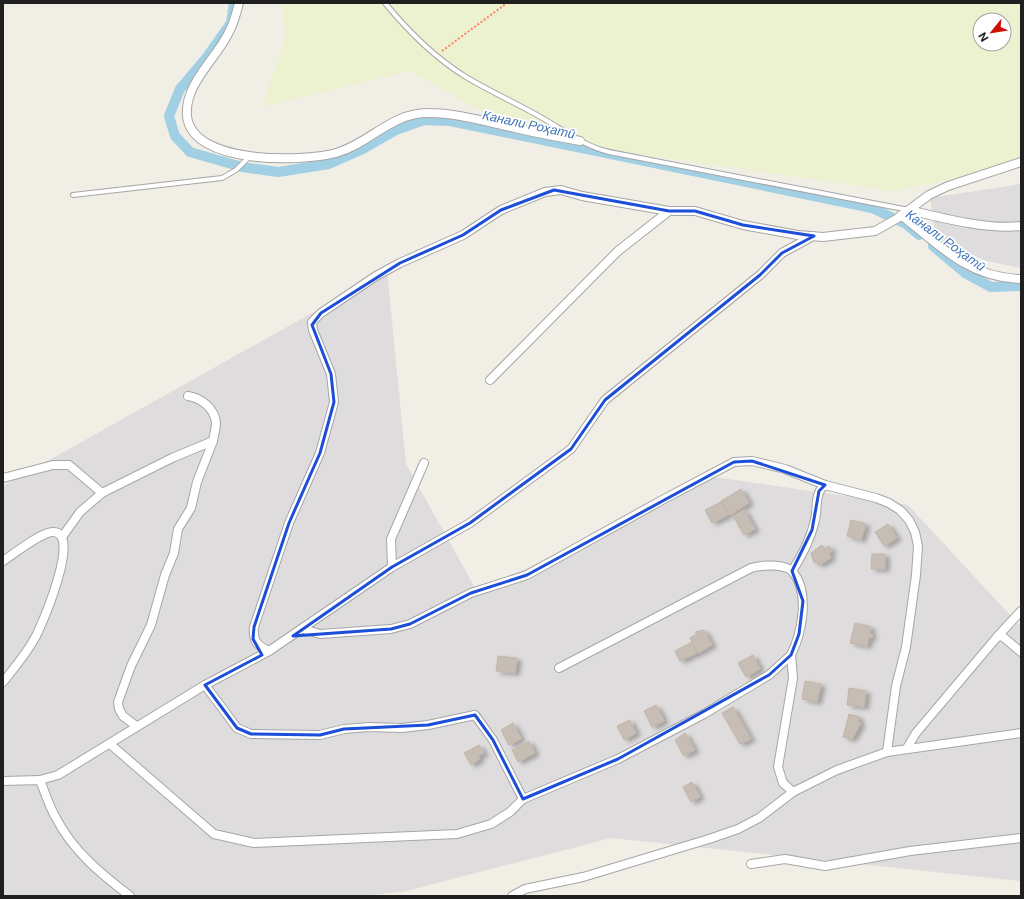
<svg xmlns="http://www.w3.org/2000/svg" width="1024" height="899" font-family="'Public Sans',sans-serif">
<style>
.residential{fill:#dedcdc}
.farmland{fill:#ecf1cf;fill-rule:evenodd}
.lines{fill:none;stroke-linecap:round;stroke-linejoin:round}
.canal{stroke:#a1cfe3;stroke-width:10}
.building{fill:#c6bdb4;stroke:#c4b5a6;filter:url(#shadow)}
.service-casing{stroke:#a6a6a6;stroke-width:6}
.minor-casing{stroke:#a6a6a6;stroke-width:10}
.path{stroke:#ff8268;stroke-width:2;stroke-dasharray:2 2;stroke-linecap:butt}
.service{stroke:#fff;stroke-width:4}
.minor{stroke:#fff;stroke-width:8}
.marked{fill:none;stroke:#1d4ed8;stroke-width:3;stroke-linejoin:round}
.labels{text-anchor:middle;stroke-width:3.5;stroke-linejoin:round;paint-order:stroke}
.water-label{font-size:13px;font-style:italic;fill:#4275b9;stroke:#fff}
</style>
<defs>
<filter id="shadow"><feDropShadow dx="4.5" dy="2.5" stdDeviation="2" flood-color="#0004"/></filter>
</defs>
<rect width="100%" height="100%" fill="#f1eee5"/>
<g class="residential">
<polygon points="1021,184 1021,268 987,261 936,239 930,198"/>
<polygon points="387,271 406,464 478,593 707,476 908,505 1021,627 1021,881 611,838 406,891 366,896 3,896 3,486"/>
</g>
<path class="farmland" d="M282,3H1021V166L893,191L528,138L410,71L262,107L286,37ZM980,20H1004V44H980Z"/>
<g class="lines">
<g class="canal">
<polyline points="234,3 231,23 207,57 180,89 169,116 175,136 190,152 242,167 278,172 329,164 363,149 396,130 424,120 450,121 872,208 906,224 919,235"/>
<polyline points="933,246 965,273 991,287 1021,286"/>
</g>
</g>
<g class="building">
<polygon points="741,489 749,503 730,515 721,501"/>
<polygon points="721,502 728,515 712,523 705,510"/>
<polygon points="744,510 755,529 744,535 733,516"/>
<polygon points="851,520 866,524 861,540 847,536"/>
<polygon points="888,524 897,538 884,546 875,532"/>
<polygon points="822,545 825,549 829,546 832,551 829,553 831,558 819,565 817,562 814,563 811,553"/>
<polygon points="872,554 885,554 885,569 871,569"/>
<polygon points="855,623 871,627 870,634 872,634 872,638 869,637 867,646 850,643"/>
<polygon points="704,630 712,645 698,653 690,638 697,634 695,632"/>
<polygon points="692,642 697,653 680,661 675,651"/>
<polygon points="753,655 760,669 746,677 738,663"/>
<polygon points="498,656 517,658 515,673 496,671"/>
<polygon points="805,681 821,684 817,702 802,699"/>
<polygon points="849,688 866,691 864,707 847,705"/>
<polygon points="656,705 664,721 652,727 644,711"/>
<polygon points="733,707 751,739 740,744 722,713"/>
<polygon points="849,714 859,717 858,722 861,723 852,739 843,737"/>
<polygon points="630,720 636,733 624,740 617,726"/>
<polygon points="513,723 521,739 509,745 501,730"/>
<polygon points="685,733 695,750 684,756 675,740"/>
<polygon points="529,741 535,753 518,762 512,750"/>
<polygon points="479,745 484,753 478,756 480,759 471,765 464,753"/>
<polygon points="692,782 700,797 691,802 683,787"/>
</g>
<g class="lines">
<defs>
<g id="service">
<path d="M385,3C408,31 435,58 466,77C491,92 518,104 544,119C565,131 584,146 609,152L909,210"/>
<polyline points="73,195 222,178 236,170 249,157"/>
</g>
<g id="minor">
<path d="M239,3C236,14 234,24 228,34C215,60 184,85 187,116C192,165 302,162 336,153C369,144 392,112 429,113C457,113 487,122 515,128C536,133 558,137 580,141"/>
<path d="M909,210C942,218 988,230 1021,226"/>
<path d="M901,215C940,246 969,278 1021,279"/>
<polyline points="490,380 618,251 669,211"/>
<polyline points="3,478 53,465 69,465 102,493"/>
<path d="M62,537L80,512L102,493L172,458L213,441C214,435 216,428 216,422C214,408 201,398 188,396"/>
<path d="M3,561C14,554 41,532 53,532C82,532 43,621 37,634C28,652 15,667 3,682"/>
<polyline points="392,567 391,539 424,463"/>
<path d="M792,571C803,554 813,534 816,514C817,504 816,491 825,485L876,498L889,503L900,510L909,520L915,532L918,546L916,575L906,647L896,686L887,752"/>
<polyline points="303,629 320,634 391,629 410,624 471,593 527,575 664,499 734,462 752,461 785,469 825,485"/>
<polyline points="997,637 1021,611"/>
<path d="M269,651C256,645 253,641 254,627L289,523L320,453L334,402L331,374L313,330L312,322L321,313L376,276L400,263L463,235L501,210L545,192L561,190L582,196L669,211H695L743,225L798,235L823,237L875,231L898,218L929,195L948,186L1021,162"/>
<path d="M559,668L751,568C761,565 785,563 793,572C810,593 802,633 791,655"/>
<polyline points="136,726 123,716 119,709 118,702 131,666 151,625 165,575 174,553 178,529 191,508 197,482 213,441"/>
<polyline points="110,744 214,834 254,843 457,834 491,824 510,812 523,799 493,740 475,715 428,725 402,728 369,727 344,729 320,735 251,734 237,728 205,685"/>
<polyline points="907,748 916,733 997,637 1002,636 1021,652"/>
<polyline points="40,780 58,775 205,685 269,651 392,567 470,523 571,449 605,400 760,275 782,253 813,236"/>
<path d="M3,781L40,780C45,793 49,806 56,818C73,851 101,874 130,896"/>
<polyline points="523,799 618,759 704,714 769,675 791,655 793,678 778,767 783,783 793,792 837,770 887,752 1021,733"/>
<polyline points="751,864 785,859 825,866 910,851 1021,838"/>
<polyline points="512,896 525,889 583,877 709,839 738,829 759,818 793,792"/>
</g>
</defs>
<use href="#service" class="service-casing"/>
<use href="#minor" class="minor-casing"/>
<polyline class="path" points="442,51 507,3"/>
<use href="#service" class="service"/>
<use href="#minor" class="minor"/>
</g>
<path class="marked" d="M554,190L669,211H695L743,225L814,236L782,253L760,275L605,400L571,449L470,523L392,567L293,636L391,629L410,624L471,593L527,575L734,462L752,461L825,485L819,491L812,530L792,571L803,601L799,634L791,655L769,675L618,759L523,799L493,740L475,715L428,725L344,729L320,735L251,734L237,728L205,685L262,655L253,639L254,627L289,523L320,453L334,402L331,374L312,325L321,313L400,263L463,235L501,210Z"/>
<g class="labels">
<g class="water-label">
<text transform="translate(529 124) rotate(12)" y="5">Канали Роҳатӣ</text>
<text transform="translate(946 240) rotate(36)" y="5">Канали Роҳатӣ</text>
</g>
</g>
<rect width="1024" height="899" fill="none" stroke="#1f1f1f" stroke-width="8"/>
<g transform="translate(992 32) rotate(240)"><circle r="19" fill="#ffffff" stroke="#a5a5a5"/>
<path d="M0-3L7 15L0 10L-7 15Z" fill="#cf0e00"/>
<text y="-6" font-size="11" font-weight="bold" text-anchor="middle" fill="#1f1f1f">N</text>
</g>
</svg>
